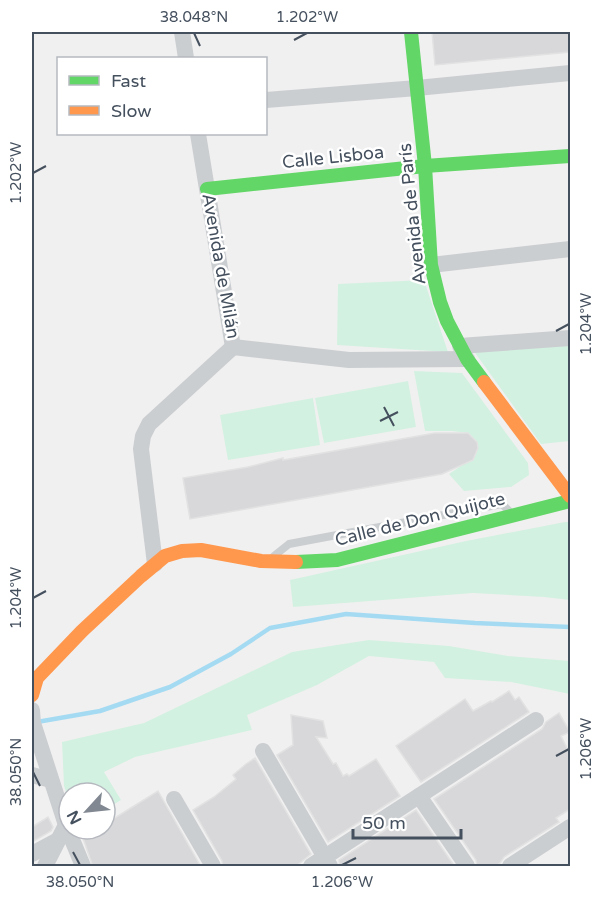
<svg xmlns="http://www.w3.org/2000/svg" width="602" height="898" font-family="'Varela Round',sans-serif">
<style>
.green{fill:#d3f1e1}
.lines{fill:none;stroke-linecap:round;stroke-linejoin:round}
.stream{stroke:#a5dbf2;stroke-width:4.5}
.building{fill:#d8d8da;stroke:#e2e2e3;stroke-width:1.5}
.lane{stroke:#cbced1;stroke-width:8}
.street{stroke:#cbced1;stroke-width:16}
.fast{stroke:#63d668;stroke-width:14}
.slow{stroke:#ff974d;stroke-width:14}
.ticks{fill:none;stroke:#45505e;stroke-width:2}
.labels{text-anchor:middle;stroke-width:5;stroke-linejoin:round;paint-order:stroke}
.street-label{font-size:18px;fill:#45505e;stroke:#fff}
.neatline{fill:none;stroke:#45505e;stroke-width:2}
.ticks-label{font-size:15px;text-anchor:middle;fill:#45505e}
</style>
<rect width="100%" height="100%" fill="#f1f0f0"/>
<g class="green">
<polygon points="424,280 448,352 337,345 338,284"/>
<polygon points="570,342 570,441 541,444 473,350"/>
<polygon points="414,371 462,373 528,463 529,475 511,487 464,491 449,474 471,459 477,445 468,433 452,431 425,431"/>
<polygon points="408,381 416,427 324,443 315,398"/>
<polygon points="313,398 320,445 228,460 220,415"/>
<polygon points="565,522 570,522 570,600 544,597 473,593 293,607 290,580 466,541"/>
<polygon points="369,640 449,646 508,656 570,661 570,694 511,682 445,678 434,662 369,656 317,685 247,715 252,730 135,757 104,772 121,800 105,810 105,793 69,793 69,801 64,786 62,742 144,723 292,652"/>
</g>
<g class="lines">
<polyline class="stream" points="37,722 100,711 170,687 231,654 270,628 346,614 475,623 570,627"/>
</g>
<g class="building">
<polygon points="432,32 570,32 570,52 435,65"/>
<polygon points="435,433 468,433 477,442 478,448 473,460 442,474 190,519 183,478 248,467 283,458 283,460"/>
<polygon points="509,691 515,700 519,697 529,712 421,782 396,746 465,699 473,711 491,701 492,702"/>
<polygon points="559,713 570,732 561,736 570,754 570,809 556,818 559,822 504,857 500,863 494,867 477,867 476,860 434,799 542,729 546,722"/>
<polygon points="291,715 323,721 327,738 316,737 333,764 336,763 343,776 347,774 349,776 376,759 400,796 328,842 277,755 293,745"/>
<polygon points="255,758 311,854 295,867 223,867 222,861 193,810 214,797 236,779 233,775 246,764"/>
<polygon points="158,791 201,867 93,867 83,838 97,829 105,829 105,824"/>
<polygon points="416,810 455,867 340,867 339,860"/>
<polygon points="48,817 53,827 51,831 32,842 32,827"/>
</g>
<g class="lines">
<polyline class="lane" points="274,556 289,544 502,504 511,513"/>
<g class="street">
<polyline points="182,32 186,58"/>
<polyline points="266,100 417,88 570,73"/>
<polyline points="198,134 233,347"/>
<polyline points="431,265 570,249"/>
<polyline points="460,346 570,338"/>
<polyline points="233,347 349,360 467,359"/>
<polyline points="155,564 141,449 143,436 149,424 233,347"/>
<polyline points="32,710 33,723 66,825 83,866"/>
<polyline points="263,751 330,866"/>
<polyline points="32,775 51,780"/>
<polyline points="419,796 467,866"/>
<polyline points="174,799 213,866"/>
<polyline points="32,854 58,840"/>
<polyline points="45,866 66,825"/>
<polyline points="311,866 536,720"/>
<polyline points="510,866 570,827"/>
</g>
<g class="fast">
<polyline points="411,32 425,166 431,265 440,302 447,321 467,359 484,382"/>
<polyline points="207,189 425,166 570,156"/>
<polyline points="296,562 337,560 570,501"/>
</g>
<g class="slow">
<polyline points="484,382 570,496"/>
<polyline points="32,695 37,678 82,631 141,576 165,556 182,551 201,550 261,561 296,562"/>
</g>
</g>
<path class="ticks" d="M194,33L200,46M294,40L307,33M33,173L46,166M556,331L569,324M384,407L394,426M380,421L398,412M33,598L46,591M556,756L569,749M33,772L40,786M73,852L80,865M342,865L356,858"/>
<g class="labels">
<g class="street-label">
<text transform="translate(333 157) rotate(-6)" y="6">Calle Lisboa</text>
<text transform="translate(412 214) rotate(-96)" y="6">Avenida de París</text>
<text transform="translate(221 266) rotate(80)" y="6">Avenida de Milán</text>
<text transform="translate(420 519) rotate(-14)" y="6">Calle de Don Quijote</text>
</g>
</g>
<rect width="602" height="898" fill="none" stroke="#ffffff" stroke-width="66"/>
<rect x="57" y="57" width="210" height="78" fill="#ffffff" stroke="#b5b9bf" stroke-width="1.5"/>
<rect x="69" y="76" width="30" height="9" fill="#63d668" stroke="#b5b9bf" stroke-width="1.5"/>
<text x="111" y="87" font-size="18" fill="#45505e">Fast</text>
<rect x="69" y="106" width="30" height="9" fill="#ff974d" stroke="#b5b9bf" stroke-width="1.5"/>
<text x="111" y="117" font-size="18" fill="#45505e">Slow</text>
<g transform="translate(87 811) rotate(243)"><circle r="28" fill="#ffffff" stroke="#b5b9bf" stroke-width="1.5"/>
<path d="M0-4.5L10 22L0 15L-10 22Z" fill="#818891"/>
<text y="-9" font-size="16" font-weight="bold" text-anchor="middle" fill="#45505e">N</text>
</g>
<path d="M353 829v9h108v-9" fill="none" stroke="#45505e" stroke-width="3"/>
<text x="362" y="829" font-size="18" fill="#45505e" stroke="#ffffff" stroke-width="4.5" paint-order="stroke">50 m</text>
<rect x="33" y="33" width="536" height="832" class="neatline"/>
<g class="ticks-label">
<text x="194" y="22">38.048°N</text>
<text x="307" y="22">1.202°W</text>
<text transform="translate(16 173) rotate(-90)" y="5">1.202°W</text>
<text transform="translate(586 324) rotate(-90)" y="5">1.204°W</text>
<text transform="translate(16 598) rotate(-90)" y="5">1.204°W</text>
<text transform="translate(586 749) rotate(-90)" y="5">1.206°W</text>
<text transform="translate(16 772) rotate(-90)" y="5">38.050°N</text>
<text x="80" y="887">38.050°N</text>
<text x="342" y="887">1.206°W</text>
</g>
</svg>
